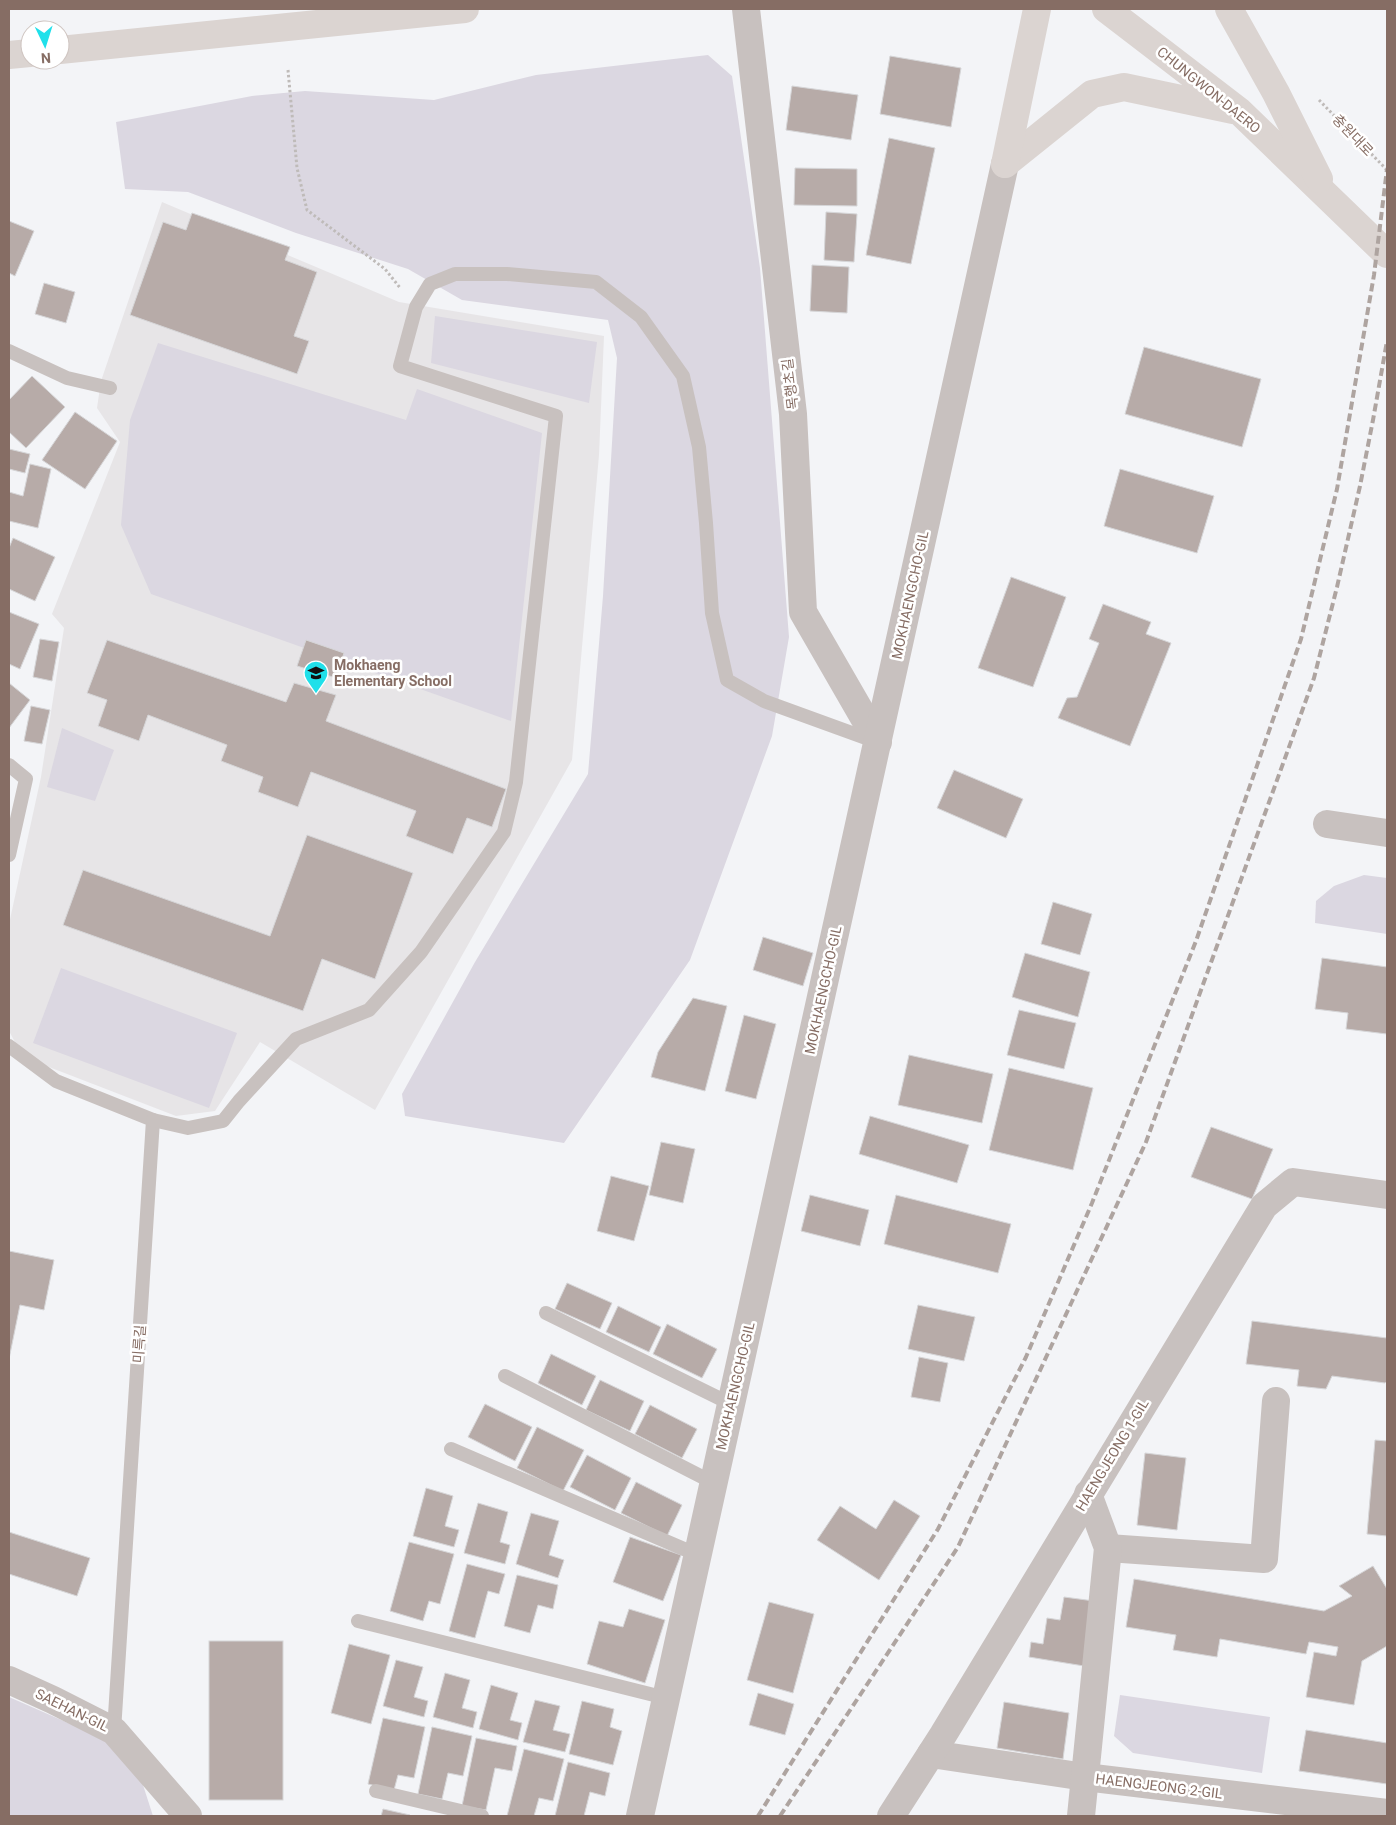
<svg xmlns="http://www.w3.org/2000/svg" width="1396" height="1825" font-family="Roboto,'Noto Sans KR',sans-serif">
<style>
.built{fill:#e7e5e7}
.green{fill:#dbd7e1}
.building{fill:#b7aba8;stroke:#d6d6d8}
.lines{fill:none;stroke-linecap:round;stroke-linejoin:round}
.path{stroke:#bfbbb9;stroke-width:3;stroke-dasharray:2.5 2.5;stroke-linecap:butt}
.lane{stroke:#c8c1bf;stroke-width:14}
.street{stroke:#c8c1bf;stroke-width:28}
.secondary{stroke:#dbd4d1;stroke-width:28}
.rail{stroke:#aea4a0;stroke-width:4;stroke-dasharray:8 4;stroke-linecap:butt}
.labels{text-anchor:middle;stroke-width:5;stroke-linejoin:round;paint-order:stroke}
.street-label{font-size:14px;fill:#866d64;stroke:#fff}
.poi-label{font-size:14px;font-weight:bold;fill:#866d64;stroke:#fff;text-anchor:start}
</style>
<rect width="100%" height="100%" fill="#f3f4f7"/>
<polygon class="built" points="162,202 399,302 604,336 599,455 572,760 375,1110 260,1042 215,1111 176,1116 23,1057 9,1031 9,924 41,777 64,628 52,614 120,442 97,408 101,381"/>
<g class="green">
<polygon points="708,55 732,76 760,268 789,637 772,736 690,960 564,1143 405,1116 402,1094 475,962 588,774 603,596 617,358 608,320 462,300 408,269 296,233 188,192 125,189 116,122 252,96 305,91 434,100 536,75"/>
<polygon points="435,316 597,342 589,403 431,363"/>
<polygon points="158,343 406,420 417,389 542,433 511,721 151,594 121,525 130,420"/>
<polygon points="62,728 114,750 95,801 47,787"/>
<polygon points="1364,875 1387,878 1387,934 1315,923 1316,901 1334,886"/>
<polygon points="61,968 237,1033 209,1108 33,1043"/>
<polygon points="1120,1695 1270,1717 1262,1773 1133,1753 1114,1736"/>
<polygon points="9,1697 132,1751 153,1816 9,1816"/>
</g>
<g class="building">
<polygon points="890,56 961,68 951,127 880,114"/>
<polygon points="792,86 858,95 851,140 786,130"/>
<polygon points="889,138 935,148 911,264 866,255"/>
<polygon points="795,168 857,169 857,206 794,205"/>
<polygon points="826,212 857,214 854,262 824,260"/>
<polygon points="192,213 290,247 285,260 317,272 294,336 309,341 297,374 130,315 163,222 186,230"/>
<polygon points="9,221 34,231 15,276 9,273"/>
<polygon points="812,265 849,267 847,313 810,311"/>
<polygon points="44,283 75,292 66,323 35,314"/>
<polygon points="1144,347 1261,379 1242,447 1125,414"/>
<polygon points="32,376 65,407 26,448 9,432 9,400"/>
<polygon points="75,412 117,441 85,489 42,460"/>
<polygon points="9,449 30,454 25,473 9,469"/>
<polygon points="30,464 51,469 38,528 9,521 9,492 23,496"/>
<polygon points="1120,469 1214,496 1197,553 1104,526"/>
<polygon points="13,538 55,557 35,601 9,589 9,548"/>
<polygon points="1011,577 1066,597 1033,687 978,668"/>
<polygon points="1103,604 1151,622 1146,634 1171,643 1130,746 1058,718 1067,698 1077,697 1099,643 1089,639"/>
<polygon points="9,612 39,624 20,669 9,664"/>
<polygon points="40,639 59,642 52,681 33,677"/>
<polygon points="107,640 286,702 294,683 336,695 326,721 506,789 492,827 467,818 453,854 406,836 416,811 311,772 298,807 258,792 263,777 221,761 227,745 148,715 139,741 98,726 107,700 87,693"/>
<polygon points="306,640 344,653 336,678 297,666"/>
<polygon points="9,683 30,700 9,728"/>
<polygon points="31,706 50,710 42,744 24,741"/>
<polygon points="954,770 1023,799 1006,838 937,808"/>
<polygon points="307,835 413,873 375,979 322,959 303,1011 63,925 83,870 270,936"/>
<polygon points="1053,902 1092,914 1080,955 1041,944"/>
<polygon points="763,937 813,953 803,986 753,970"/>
<polygon points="1025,953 1090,972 1078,1017 1012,997"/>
<polygon points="1322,958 1387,967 1387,1034 1346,1029 1348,1013 1315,1009"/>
<polygon points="693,998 727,1006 705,1091 651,1077 658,1052"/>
<polygon points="1019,1010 1076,1023 1064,1069 1007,1055"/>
<polygon points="744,1015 776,1024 756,1099 725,1091"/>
<polygon points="909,1055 993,1074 982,1123 898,1105"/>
<polygon points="1009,1068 1093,1088 1073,1170 989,1150"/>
<polygon points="870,1116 969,1145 957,1183 859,1154"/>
<polygon points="1211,1127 1273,1149 1252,1199 1191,1177"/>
<polygon points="661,1142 695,1149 683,1203 649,1195"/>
<polygon points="611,1176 649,1186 634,1241 597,1231"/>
<polygon points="810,1195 869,1210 860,1246 801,1231"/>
<polygon points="896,1195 1011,1224 998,1273 884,1244"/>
<polygon points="9,1251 54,1260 44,1310 20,1305 9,1359"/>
<polygon points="567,1283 612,1303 600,1329 555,1309"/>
<polygon points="918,1305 975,1317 964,1361 908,1349"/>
<polygon points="618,1306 661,1327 649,1352 606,1332"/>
<polygon points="1252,1321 1387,1338 1387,1381 1385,1383 1332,1376 1326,1389 1297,1386 1299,1370 1246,1364"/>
<polygon points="667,1324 717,1349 702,1378 653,1354"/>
<polygon points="551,1354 596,1376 582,1405 538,1383"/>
<polygon points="919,1357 948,1363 940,1402 911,1397"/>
<polygon points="600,1380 644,1401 630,1431 586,1410"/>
<polygon points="485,1404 532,1427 515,1461 468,1437"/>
<polygon points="650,1405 697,1429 682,1458 635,1434"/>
<polygon points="537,1427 584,1450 563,1491 517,1468"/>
<polygon points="1375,1440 1387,1441 1387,1536 1367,1534"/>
<polygon points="1145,1453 1186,1458 1177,1530 1137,1525"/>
<polygon points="587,1455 631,1478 615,1510 570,1487"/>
<polygon points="636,1482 682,1505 667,1536 621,1513"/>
<polygon points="426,1488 453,1496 445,1526 459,1530 454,1547 413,1536"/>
<polygon points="894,1500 920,1516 879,1580 817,1540 840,1506 876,1529"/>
<polygon points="478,1503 508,1512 500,1542 510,1545 505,1564 464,1553"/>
<polygon points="531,1513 559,1521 549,1555 564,1560 558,1578 516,1564"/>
<polygon points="9,1532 90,1558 77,1596 9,1574"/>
<polygon points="630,1537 681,1555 663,1601 613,1582"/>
<polygon points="409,1542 454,1554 440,1604 429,1601 423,1621 390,1611"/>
<polygon points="467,1564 505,1574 499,1594 488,1591 475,1638 449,1631"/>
<polygon points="1373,1566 1387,1589 1387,1646 1362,1661 1354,1705 1306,1697 1314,1652 1336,1656 1338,1647 1309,1642 1306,1654 1220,1639 1217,1657 1173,1650 1176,1635 1126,1627 1134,1579 1324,1611 1352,1596 1339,1586"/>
<polygon points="517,1575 558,1585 553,1609 538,1605 530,1633 504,1626"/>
<polygon points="1064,1597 1094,1601 1084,1666 1029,1657 1031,1642 1043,1644 1047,1618 1060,1620"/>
<polygon points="769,1602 814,1614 793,1693 747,1680"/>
<polygon points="629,1609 665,1620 645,1683 587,1664 599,1621 623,1627"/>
<rect x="209" y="1641" width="74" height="159"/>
<polygon points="349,1644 390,1655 371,1724 331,1713"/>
<polygon points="396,1660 423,1667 414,1697 428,1701 424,1717 383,1706"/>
<polygon points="445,1673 470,1680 462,1708 477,1712 473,1728 433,1717"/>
<polygon points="491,1685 518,1693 510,1720 522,1723 518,1740 479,1729"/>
<polygon points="758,1693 794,1704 785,1735 749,1725"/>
<polygon points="535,1700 560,1706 553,1730 570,1734 565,1752 523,1742"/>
<polygon points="582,1701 614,1709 610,1727 622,1731 613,1765 569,1754"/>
<polygon points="1004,1702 1069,1713 1063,1759 997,1748"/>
<polygon points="383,1718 425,1727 414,1778 398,1775 394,1790 368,1784"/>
<polygon points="432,1727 472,1736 463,1776 448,1773 442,1799 418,1794"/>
<polygon points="1306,1730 1387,1743 1387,1784 1299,1771"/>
<polygon points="476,1738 517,1746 512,1771 495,1768 486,1810 462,1806"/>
<polygon points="524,1749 564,1759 553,1801 539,1798 534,1816 507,1816"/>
<polygon points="568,1762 610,1773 605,1796 590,1792 584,1816 555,1816"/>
<polygon points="383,1809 410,1815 410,1816 381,1816"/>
</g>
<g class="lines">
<g class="path">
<polyline points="288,70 297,168 307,210 385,269 401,289"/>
<polyline points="1319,100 1387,170"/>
</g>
<g class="lane">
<polyline points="9,351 67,378 110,388"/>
<polyline points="9,765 26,779 9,855"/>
<polyline points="9,1046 56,1081 153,1120 114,1731"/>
<polyline points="153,1120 188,1128 223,1121 239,1101 296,1039 369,1010 421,952 504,832 516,782 556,416 400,366 416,307 430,284 455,274 507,274 596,282 641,317 683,376 699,447 706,523 712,613 727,680 764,701 874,741"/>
<polyline points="546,1313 731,1404"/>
<polyline points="505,1376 714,1483"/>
<polyline points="451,1449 698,1555"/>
<polyline points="358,1621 666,1698"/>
<polyline points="376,1791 482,1816"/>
</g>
<g class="street">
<polyline points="746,9 793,414 803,612 878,742"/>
<polyline points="1327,824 1387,833"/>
<polyline points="1108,1548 1264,1559 1276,1401"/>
<polyline points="9,1680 53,1700 114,1731 188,1816"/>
<polyline points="931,1754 1085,1777 1387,1813"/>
<polyline points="640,1816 1005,164"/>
<polyline points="891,1816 943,1735 1264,1206 1293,1182 1387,1195"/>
<polyline points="1081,1816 1108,1548 1088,1494"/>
</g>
<g class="secondary">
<polyline points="1106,9 1239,111 1387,254"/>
<polyline points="1229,9 1276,93 1319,179"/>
<polyline points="60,50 465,9"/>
<polyline points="9,55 30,53"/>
<polyline points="1005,164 1092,94 1124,87 1233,110"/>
<polyline points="1005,164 1037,9"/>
</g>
<g class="rail">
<polyline points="758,1816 938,1529 1026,1357 1092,1203 1196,941 1301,639 1337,489 1374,275 1387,169"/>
<polyline points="780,1816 958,1547 1146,1142 1314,678 1337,587 1360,486 1373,420 1387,341"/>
</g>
</g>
<defs>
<symbol id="school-pin" viewBox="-11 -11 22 30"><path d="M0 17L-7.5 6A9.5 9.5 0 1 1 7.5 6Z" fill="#20e0ea" stroke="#fff"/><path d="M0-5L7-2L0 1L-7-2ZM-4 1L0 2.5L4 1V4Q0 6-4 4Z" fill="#111"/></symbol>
</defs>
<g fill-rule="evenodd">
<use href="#school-pin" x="302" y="659" width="28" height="38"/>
</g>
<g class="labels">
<g class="street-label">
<text transform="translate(1209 90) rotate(39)" y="5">CHUNGWON-DAERO</text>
<text transform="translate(1353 135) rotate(46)" y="5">충원대로</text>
<text transform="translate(790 384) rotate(-97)" y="5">목행초길</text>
<text transform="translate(910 595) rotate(-78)" y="5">MOKHAENGCHO-GIL</text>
<text transform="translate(823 990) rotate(-78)" y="5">MOKHAENGCHO-GIL</text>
<text transform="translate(139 1344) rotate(-86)" y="5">미륵길</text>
<text transform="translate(735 1386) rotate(-77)" y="5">MOKHAENGCHO-GIL</text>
<text transform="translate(1112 1455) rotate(-59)" y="5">HAENGJEONG 1-GIL</text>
<text transform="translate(72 1710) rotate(26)" y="5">SAEHAN-GIL</text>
<text transform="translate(1159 1786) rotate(7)" y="5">HAENGJEONG 2-GIL</text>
</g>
<g class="poi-label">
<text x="334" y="670">Mokhaeng<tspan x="334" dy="16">Elementary School</tspan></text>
</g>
</g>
<rect width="1396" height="1825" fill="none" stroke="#866d64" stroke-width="20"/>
<g transform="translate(45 45) rotate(176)"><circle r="24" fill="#ffffff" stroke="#cfc5c1"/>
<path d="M0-4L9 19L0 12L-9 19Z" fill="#20e0ea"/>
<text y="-8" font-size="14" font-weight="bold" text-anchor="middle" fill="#866d64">N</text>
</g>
</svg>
